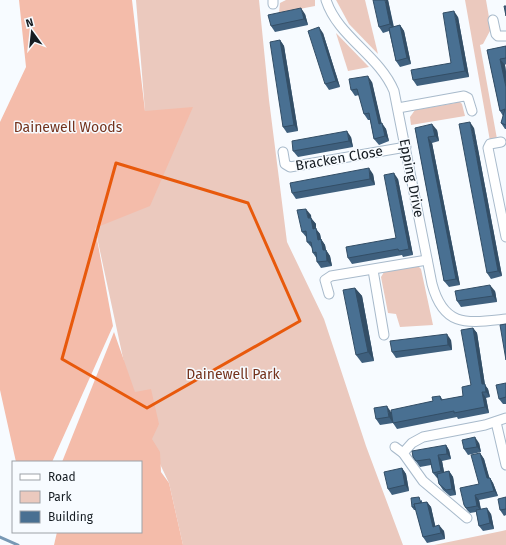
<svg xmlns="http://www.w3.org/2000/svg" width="506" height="545" font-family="'Fira Sans',sans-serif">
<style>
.green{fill:#ebc9be}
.forest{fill:#f4bcaa}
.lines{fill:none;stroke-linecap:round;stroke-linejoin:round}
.stream{stroke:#7898b4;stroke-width:3}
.street-casing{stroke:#a8bacb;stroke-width:11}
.street{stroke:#fff;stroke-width:9}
.wall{fill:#3f607e}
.shaded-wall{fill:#334e66}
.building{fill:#497092;stroke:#334e66}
.marked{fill:none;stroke:#e8590c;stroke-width:3;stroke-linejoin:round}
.labels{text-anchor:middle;stroke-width:3;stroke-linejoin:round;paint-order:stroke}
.park-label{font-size:14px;fill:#74321c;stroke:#f7fbff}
.street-label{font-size:14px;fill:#151c22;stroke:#f7fbff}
</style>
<rect width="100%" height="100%" fill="#f7fbff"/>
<g class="green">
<polygon points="136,0 259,0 269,100 287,242 324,319 366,446 403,545 183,545 169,483 134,409 95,228 145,111"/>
<polygon points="286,0 315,0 315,6 279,13 280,3"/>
<polygon points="336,0 365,0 378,54 349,24"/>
<polygon points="465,0 486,0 491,29 483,44 480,45 497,139 490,141"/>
<polygon points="336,33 369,67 348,71"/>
<polygon points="458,100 462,104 465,116 411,125 410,117 415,110 455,103 454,101"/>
<polygon points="414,266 419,267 421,269 433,325 400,327 396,314 388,313 381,277 384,272"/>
<polygon points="506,530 506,545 434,545 502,531"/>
</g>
<g class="forest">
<polygon points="19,0 132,0 145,111 193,107 150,206 95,228 113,326 52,462 16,462 0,390 0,122 26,67"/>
<polygon points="114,332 135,392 151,389 159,424 152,439 160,452 161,472 169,483 183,545 54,545 57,532 141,532 141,462 62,462"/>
</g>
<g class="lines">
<polyline class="stream" points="0,537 18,545"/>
<defs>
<g id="street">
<path d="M326,0C338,37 379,55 394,91L432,284C444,328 467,323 506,319"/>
<polyline points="273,4 273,0"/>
<polyline points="493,20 496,34 498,36 506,36"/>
<polyline points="398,108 464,96 468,98 472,111"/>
<polyline points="501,142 490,144 488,148 506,237"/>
<polyline points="283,152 285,164 290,167 406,147"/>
<polyline points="373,270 384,335"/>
<polyline points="329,294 325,280 331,276 427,260"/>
<polyline points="496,422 506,465"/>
<polyline points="395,447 403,453 423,481 467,518"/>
<polyline points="403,453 412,443 423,437 485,425 506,418"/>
</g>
</defs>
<use href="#street" class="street-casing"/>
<use href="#street" class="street"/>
</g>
<g class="wall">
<polygon points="388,0 394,27 400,25 404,31 411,64 400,67 396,61 389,31 383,33 379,27"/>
<polygon points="305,14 308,25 275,32 271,26"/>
<polygon points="458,17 469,77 417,86 413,80 451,63"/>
<polygon points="323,33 340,87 329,90 325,84"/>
<polygon points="280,40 284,46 298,131 287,133 283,127"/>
<polygon points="506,46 506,64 505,65 506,72 506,129 505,129 501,123 503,116 500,111 487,50"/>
<polygon points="372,82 381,123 386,129 389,141 379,145 374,139 370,120 368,120 364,114 359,95 355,96 351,90"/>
<polygon points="415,128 437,130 439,141 432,143 460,285 449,287 444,281"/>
<polygon points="474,128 502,276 491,279 487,273"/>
<polygon points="351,137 353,147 298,157 293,151"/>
<polygon points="373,174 375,185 296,199 292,193"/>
<polygon points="398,179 413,255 403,257 402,255 352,264 348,258 396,238"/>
<polygon points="311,215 311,218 316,224 316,229 320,234 321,239 325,245 326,250 330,256 332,266 321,268 317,262 317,259 313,253 312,248 307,242 307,238 302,232"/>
<polygon points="355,288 362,296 374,361 362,363 356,355"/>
<polygon points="495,291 497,302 461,307 457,301"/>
<polygon points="473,328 477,333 485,385 488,389 490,397 486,398 489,413 458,419 457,417 397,429 393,423 392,413 393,423 380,425 376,419 391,412 433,401 440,396 443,400 463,396 471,385"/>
<polygon points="451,340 452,350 396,358 392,352"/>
<polygon points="506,383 506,404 503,404 499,399"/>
<polygon points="479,443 481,452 468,455 464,449"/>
<polygon points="446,445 449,450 451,459 442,461 444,472 449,471 453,477 456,495 450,496 443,490 439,484 438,478 437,478 433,473 431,465 420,467 413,457"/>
<polygon points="480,453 484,459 489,478 490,478 493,483 498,496 479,500 481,509 491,514 494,529 483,531 479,526 476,512 470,513 467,510 464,505 479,484"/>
<polygon points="402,468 406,474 409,491 392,495 388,489"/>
<polygon points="506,497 506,515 504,516 500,510"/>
<polygon points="422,500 422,503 427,502 431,507 435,526 444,531 445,539 427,543 423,537 416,510 414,510 412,507"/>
</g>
<g class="shaded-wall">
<polygon points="385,0 388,0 394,30 390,24"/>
<polygon points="301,8 305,14 308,25 304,19"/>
<polygon points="454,11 458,17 469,77 465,71"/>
<polygon points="400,25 404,31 411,64 407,58"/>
<polygon points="319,27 323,33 340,87 336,81"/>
<polygon points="280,40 284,46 298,131 294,125"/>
<polygon points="500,59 505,65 506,72 506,87"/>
<polygon points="368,76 372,82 383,129 379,124"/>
<polygon points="470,122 474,128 502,276 498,271"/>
<polygon points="382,123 386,129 389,141 385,136"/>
<polygon points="432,124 437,130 439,141 435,136"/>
<polygon points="347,131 351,137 353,147 349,141"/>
<polygon points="428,137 432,143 460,285 456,279"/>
<polygon points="369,168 373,174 375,185 370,179"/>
<polygon points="394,173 398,179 413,255 409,249"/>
<polygon points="306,209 311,215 312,224 308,218"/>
<polygon points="311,218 316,224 316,229 320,234 321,239 325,245 327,256 323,250 313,229"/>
<polygon points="326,250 330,256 332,266 327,261"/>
<polygon points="490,285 495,291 497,302 493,296"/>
<polygon points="355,288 362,296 374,361 368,352"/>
<polygon points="473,328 477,333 485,385 488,389 490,397 486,392 482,384"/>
<polygon points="447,334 451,340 452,350 448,345"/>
<polygon points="482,392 486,398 489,413 485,407"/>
<polygon points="387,406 391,412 393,423 389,417"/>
<polygon points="475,437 479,443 481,452 477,447"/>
<polygon points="446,445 449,450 451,459 447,454"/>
<polygon points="480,453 484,459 491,483 487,478"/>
<polygon points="438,455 442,461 445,477 441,471"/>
<polygon points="402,468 406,474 409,491 405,485"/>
<polygon points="449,471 453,477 456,495 452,489"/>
<polygon points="490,478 493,483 498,496 494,491"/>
<polygon points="475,495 479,500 481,511 477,506"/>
<polygon points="427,502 431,507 437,533 433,527"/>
<polygon points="487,508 491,514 494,529 490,523"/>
<polygon points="439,525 444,531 445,539 441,533"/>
</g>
<g class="building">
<polygon points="373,0 385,0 390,24 379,27"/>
<polygon points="504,6 506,6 506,16"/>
<polygon points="301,8 304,19 271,26 268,15"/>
<polygon points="454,11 465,71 413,80 411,70 451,63 443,13"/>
<polygon points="400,25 407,58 396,61 389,28"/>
<polygon points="319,27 336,81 325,84 308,31"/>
<polygon points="280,40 294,125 283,127 270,42"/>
<polygon points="506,46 506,58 500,59 506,87 506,125 501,123 505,109 500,111 487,50"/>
<polygon points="368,76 379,124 382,123 385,136 374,139 369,113 364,114 357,89 351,90 349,79"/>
<polygon points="470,122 498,271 487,273 459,124"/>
<polygon points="432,124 435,136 428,137 456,279 444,281 415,128"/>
<polygon points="347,131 349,141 293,151 292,141"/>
<polygon points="369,168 370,179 292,193 290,183"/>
<polygon points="394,173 409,249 399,251 398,249 348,258 346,247 396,238 384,175"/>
<polygon points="306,209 308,218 311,218 313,229 316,228 318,240 321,239 323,250 326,250 327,261 317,262 316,252 313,253 311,242 307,242 306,231 302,232 297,210"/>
<polygon points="490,285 493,296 457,301 455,291"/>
<polygon points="355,288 368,352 356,355 343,290"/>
<polygon points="506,324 506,360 500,325"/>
<polygon points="473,328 482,384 485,384 486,392 482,392 485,407 454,413 454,411 393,423 391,410 433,401 432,397 440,396 441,400 463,396 462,387 471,385 461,330"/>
<polygon points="447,334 448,345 392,352 390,341"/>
<polygon points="506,383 506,397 499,399 496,385"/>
<polygon points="387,406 389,417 376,419 374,408"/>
<polygon points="475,437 477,447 464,449 462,440"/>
<polygon points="446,445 447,454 438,455 441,471 433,473 430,459 416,461 413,457 412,451"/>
<polygon points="480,453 487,478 490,478 494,491 475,495 477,506 466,508 464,505 460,488 479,484 471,455"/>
<polygon points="402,468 405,485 388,489 384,472"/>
<polygon points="449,471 452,489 446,490 439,484 437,474"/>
<polygon points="419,497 421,503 414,504 415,507 412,507 411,498"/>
<polygon points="506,497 506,509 500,510 498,499"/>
<polygon points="427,502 433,527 439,525 441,533 423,537 414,504"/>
<polygon points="487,508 490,523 479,526 476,510"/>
</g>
<path class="marked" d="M116,163L248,203L300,321L147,408L62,359Z"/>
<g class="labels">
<g class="park-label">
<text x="68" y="132">Dainewell Woods</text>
<text x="233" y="379">Dainewell Park</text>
</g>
<g class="street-label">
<text transform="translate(339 158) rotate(-10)" y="5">Bracken Close</text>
<text transform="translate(412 178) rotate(79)" y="5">Epping Drive</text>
</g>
</g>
<rect x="12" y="461" width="130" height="72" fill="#f7fbff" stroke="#9da2a7"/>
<rect x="20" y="474" width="20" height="6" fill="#ffffff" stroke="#9da2a7"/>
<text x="48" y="481" font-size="12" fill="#151c22">Road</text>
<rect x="20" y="491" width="20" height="12" fill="#ebc9be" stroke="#9da2a7"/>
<text x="48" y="501" font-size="12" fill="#151c22">Park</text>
<rect x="20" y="511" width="20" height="12" fill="#497092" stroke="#9da2a7"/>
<text x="48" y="521" font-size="12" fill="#151c22">Building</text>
<g transform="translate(32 32) rotate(345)" stroke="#f7fbff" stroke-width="3" paint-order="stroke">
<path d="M0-3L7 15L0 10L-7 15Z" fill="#151c22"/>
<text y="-6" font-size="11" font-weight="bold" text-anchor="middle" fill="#151c22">N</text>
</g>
</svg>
